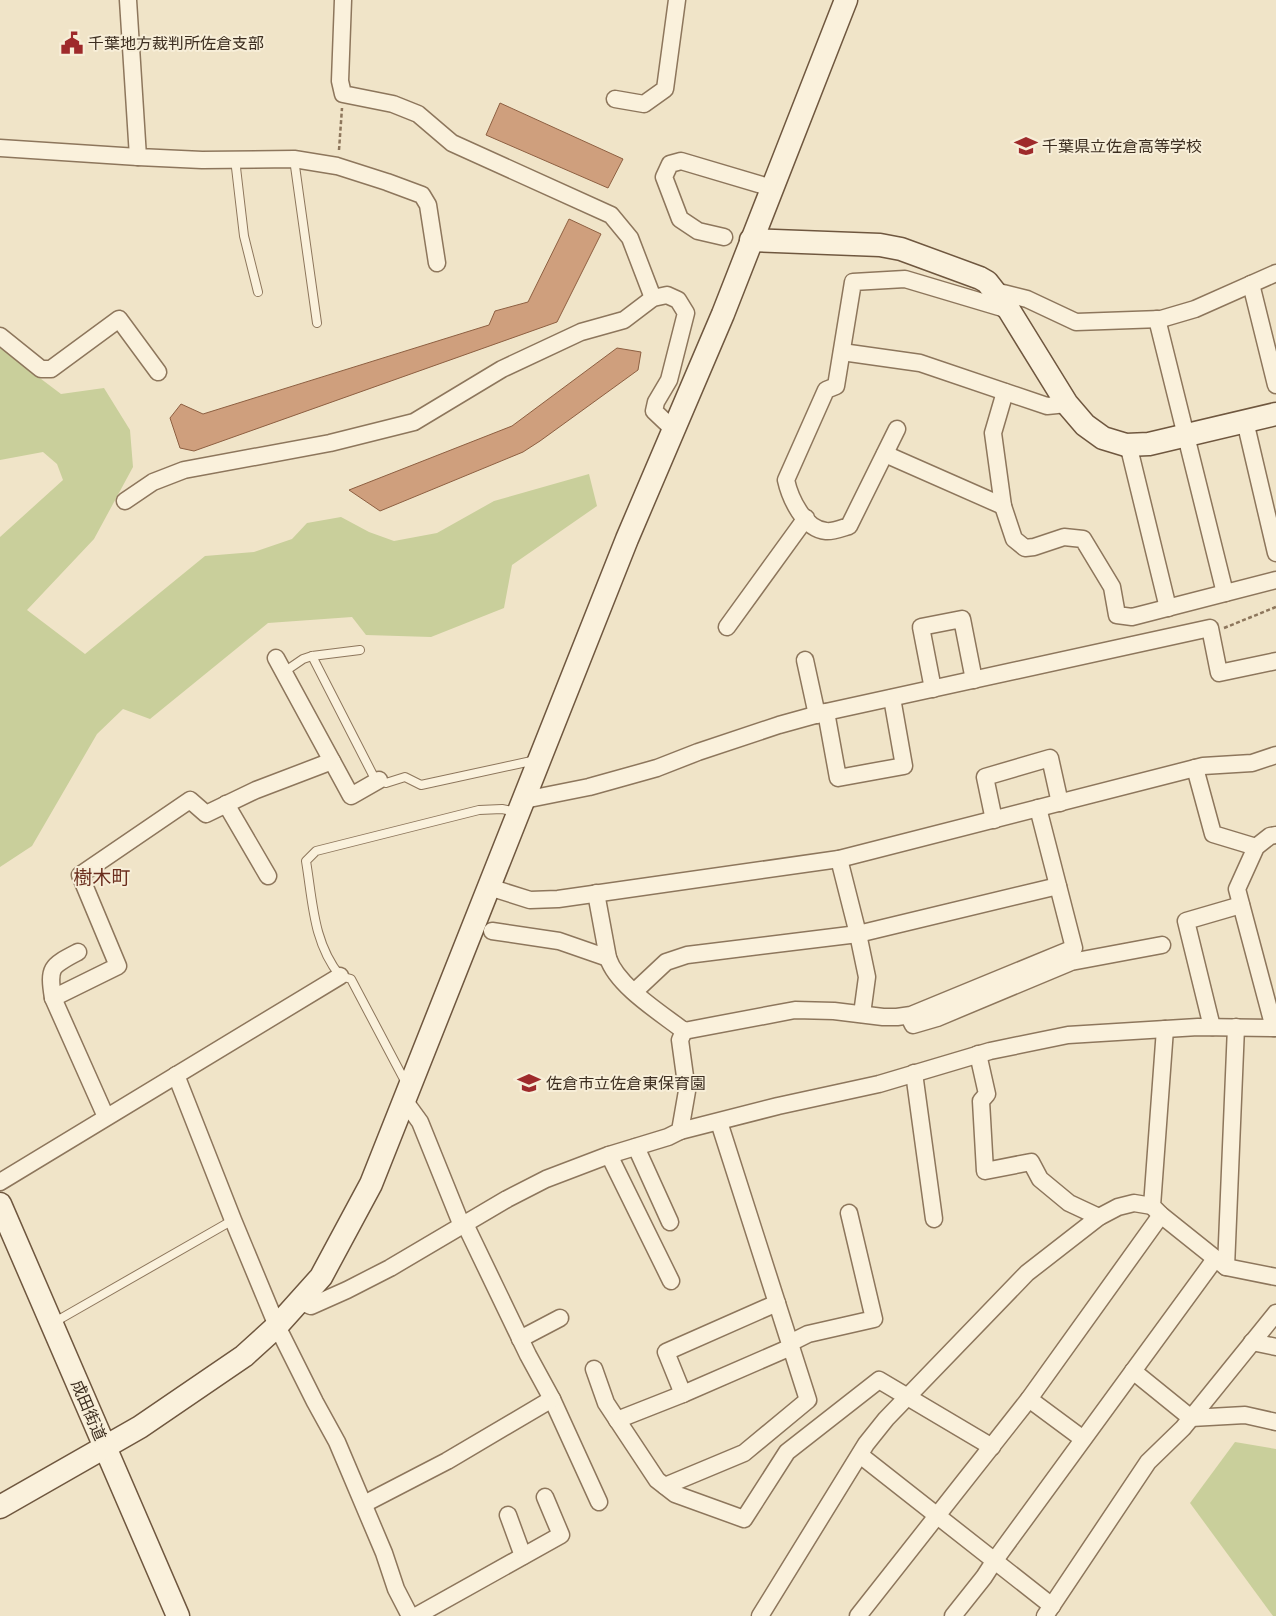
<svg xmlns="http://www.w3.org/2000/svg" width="1276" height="1616" font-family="'PT Serif','Noto Sans JP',serif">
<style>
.green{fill:#c9cf9b}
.building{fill:#cf9f7d;stroke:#8d5f41}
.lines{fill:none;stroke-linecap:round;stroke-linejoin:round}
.lane-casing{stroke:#8d765c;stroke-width:10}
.street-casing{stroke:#8d765c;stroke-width:19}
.secondary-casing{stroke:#6f573f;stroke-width:25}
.path{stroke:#8d765c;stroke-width:2.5;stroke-dasharray:4 2.5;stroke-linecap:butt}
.lane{stroke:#faf1dc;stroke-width:8}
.street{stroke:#faf1dc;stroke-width:16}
.secondary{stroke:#faf1dc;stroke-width:22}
.labels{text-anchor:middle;stroke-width:4;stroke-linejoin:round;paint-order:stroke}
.poi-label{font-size:16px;fill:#3d2e20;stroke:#f7eed8;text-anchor:start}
.street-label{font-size:16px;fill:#3d2e20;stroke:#f7eed8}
.quarter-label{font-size:19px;fill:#6b2e1e;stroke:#f7eed8}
</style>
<rect width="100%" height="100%" fill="#f0e4c8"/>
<g class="green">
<polygon points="0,348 61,394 104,388 130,430 133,467 94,539 27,610 85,654 205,556 254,552 292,539 307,523 341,517 369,532 394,541 437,533 494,501 589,474 597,506 512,565 504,608 431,637 366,635 352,617 268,623 150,719 123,709 97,734 32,846 0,867 0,537 63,480 57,464 43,452 0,460"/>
<polygon points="1235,1442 1276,1449 1276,1616 1273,1616 1190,1503"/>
</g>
<g class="building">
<polygon points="500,103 623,159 608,188 486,135"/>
<polygon points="569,219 601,234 557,322 194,451 180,448 170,418 181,404 203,414 489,325 495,311 528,302"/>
<polygon points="617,348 641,352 638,370 540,441 523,452 380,511 349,490 512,426"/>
</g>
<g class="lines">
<defs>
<g id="lane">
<polyline points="235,159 244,236 258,292"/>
<polyline points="294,159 317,323"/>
<polyline points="312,656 375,779 386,783 405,777 421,785 536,760"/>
<polyline points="284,672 303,659 312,656 360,650"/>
<path d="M407,1085L351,979L340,976C313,942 313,903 306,861L316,851L479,810L502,809L517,812"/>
<polyline points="53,1323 233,1220"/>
</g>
<g id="street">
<polyline points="128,0 138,157 202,160 294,159 337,166 387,182 422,195 428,205 437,263"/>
<polyline points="343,0 340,81 343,94 393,104 418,114 452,143 611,215 630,238 653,298"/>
<polyline points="615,99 644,104 665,89 677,0"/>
<polyline points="0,148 138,157"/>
<polyline points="724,237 698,231 680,219 664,177 670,164 681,161 772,188"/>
<polyline points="1251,284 1276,385"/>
<polyline points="1000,298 1003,293 1027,299 1076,322 1161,319 1195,309 1276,273"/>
<polyline points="1157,319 1225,593"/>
<polyline points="0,336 41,369 51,369 119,319 158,372"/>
<polyline points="842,352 920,363 1047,406 1067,404"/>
<polyline points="1005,392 993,433 1003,506 1014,539 1025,548 1034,547 1064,537 1083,539 1112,587 1117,615 1132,617 1276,580"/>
<polyline points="1245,421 1276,553"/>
<path d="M897,429L849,526C842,528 832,532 826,531C804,529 790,498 786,480L826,390L836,386L853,282L905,279L1009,310"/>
<polyline points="1128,444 1168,608"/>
<polyline points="885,454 1003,506"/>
<polyline points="125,501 153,482 184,470 330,443 414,422 502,369 581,332 624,320 653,298 667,295 678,300 686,313 669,380 656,402 654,411 674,430"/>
<polyline points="727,627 806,518"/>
<polyline points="276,658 351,796 379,780"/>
<polyline points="805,660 817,715"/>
<polyline points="933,689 921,627 962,619 974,680"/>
<polyline points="826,712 838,778 904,766 892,698"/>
<polyline points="1195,768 1213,834 1256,847"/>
<polyline points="524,800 589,787 657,768 698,752 779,725 826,712 1210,628 1219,673 1276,661"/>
<polyline points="226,804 268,876"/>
<polyline points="994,820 985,777 1050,758 1060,803"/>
<polyline points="839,859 858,934 867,977 862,1014"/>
<polyline points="489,887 530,900 558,899 839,859 1203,766 1252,763 1276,755"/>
<path d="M596,893L608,958C617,986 661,1013 684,1031L795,1010L834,1011L883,1017H897L911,1015L1074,948L1038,808"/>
<polyline points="492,931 559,941 608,958"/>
<path d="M78,952C51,966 48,967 53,998L106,1117"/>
<polyline points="634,992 666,962 687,955 858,934 1058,886"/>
<polyline points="53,998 118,966 80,875 190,800 206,814 256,790 332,761"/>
<polyline points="909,1017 913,1025 937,1018 1071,962 1162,945"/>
<polyline points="1212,1027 1186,921 1241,905"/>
<polyline points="1274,1028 1237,889 1256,847 1270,836 1276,835"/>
<polyline points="1165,1029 1152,1206 1161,1215 1226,1267 1276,1277"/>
<polyline points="978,1054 987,1094 981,1101 985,1171 1031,1162 1040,1179 1069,1203 1099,1217"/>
<polyline points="914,1073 934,1219"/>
<polyline points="176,1075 233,1220 277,1326 315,1402 337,1442 384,1553 396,1589 410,1616"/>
<polyline points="404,1100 420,1122 462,1226"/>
<polyline points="680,1131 778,1106 879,1084 990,1051 1068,1035 1198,1027 1276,1028"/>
<polyline points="636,1147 670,1222"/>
<polyline points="609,1155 671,1281"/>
<polyline points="0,1182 340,976"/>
<polyline points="465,1224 528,1355 552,1399 599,1502"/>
<polyline points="1226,1267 1236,1027"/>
<polyline points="299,1301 311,1306 347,1290 390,1268 507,1199 546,1179 609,1155 668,1137 680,1131 687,1091 680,1040 684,1031"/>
<polyline points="520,1339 560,1318"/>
<polyline points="1252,1342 1276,1347"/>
<polyline points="790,1343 808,1334 874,1319 849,1213"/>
<polyline points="594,1369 606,1403 657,1480 675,1494 744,1519 787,1452 879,1380 992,1447"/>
<polyline points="1133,1371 1191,1418 1245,1415 1276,1422"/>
<polyline points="683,1394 666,1352 777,1303"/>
<polyline points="1029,1399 1083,1439"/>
<polyline points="617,1420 683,1394 791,1347"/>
<polyline points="860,1455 1052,1606"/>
<polyline points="665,1486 744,1453 808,1400 719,1122"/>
<polyline points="364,1504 447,1461 552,1399"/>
<polyline points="508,1515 523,1556"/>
<polyline points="416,1616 561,1535 545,1497"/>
<polyline points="760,1616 866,1444 886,1419 1027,1273 1099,1217 1118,1207 1134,1203 1152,1206"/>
<polyline points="858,1616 1029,1399 1161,1215"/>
<polyline points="953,1616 984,1577 995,1560 1215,1259"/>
<polyline points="1045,1616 1148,1462 1183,1428 1276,1313"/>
</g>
<g id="secondary">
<polyline points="751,240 880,245 901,249 980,278 987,282 1009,310 1067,404 1085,425 1103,438 1126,445 1149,444 1276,414"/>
<polyline points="0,1204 178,1616"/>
<polyline points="0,1507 140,1427 244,1356 277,1326 321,1277 371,1184 627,539 723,314 846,0"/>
</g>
</defs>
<use href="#lane" class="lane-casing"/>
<use href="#street" class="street-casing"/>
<use href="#secondary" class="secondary-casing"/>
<g class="path">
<polyline points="339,150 342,108"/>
<polyline points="1224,628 1276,607"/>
</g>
<use href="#lane" class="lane"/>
<use href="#street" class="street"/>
<use href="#secondary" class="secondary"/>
</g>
<defs>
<symbol id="civic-bare" viewBox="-9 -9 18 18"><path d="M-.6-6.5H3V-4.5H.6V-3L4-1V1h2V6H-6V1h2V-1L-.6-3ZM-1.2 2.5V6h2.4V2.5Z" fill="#9e2a2b" stroke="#f7eed8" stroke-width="2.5" paint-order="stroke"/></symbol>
<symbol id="school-bare" viewBox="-9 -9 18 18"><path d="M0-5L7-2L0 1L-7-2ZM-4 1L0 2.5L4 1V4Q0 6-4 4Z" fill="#9e2a2b" stroke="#f7eed8" stroke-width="2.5" paint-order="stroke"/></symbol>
</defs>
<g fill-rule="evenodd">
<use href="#civic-bare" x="56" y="27" width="32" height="32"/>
<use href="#school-bare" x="1010" y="130" width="32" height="32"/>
<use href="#school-bare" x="513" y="1067" width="32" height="32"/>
</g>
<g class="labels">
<g class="poi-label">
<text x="88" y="49">千葉地方裁判所佐倉支部</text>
<text x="1042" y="152">千葉県立佐倉高等学校</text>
<text x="546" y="1089">佐倉市立佐倉東保育園</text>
</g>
<g class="street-label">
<text transform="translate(89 1410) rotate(67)" y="6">成田街道</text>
</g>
<g class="quarter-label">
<text x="102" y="884">樹木町</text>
</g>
</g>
</svg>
